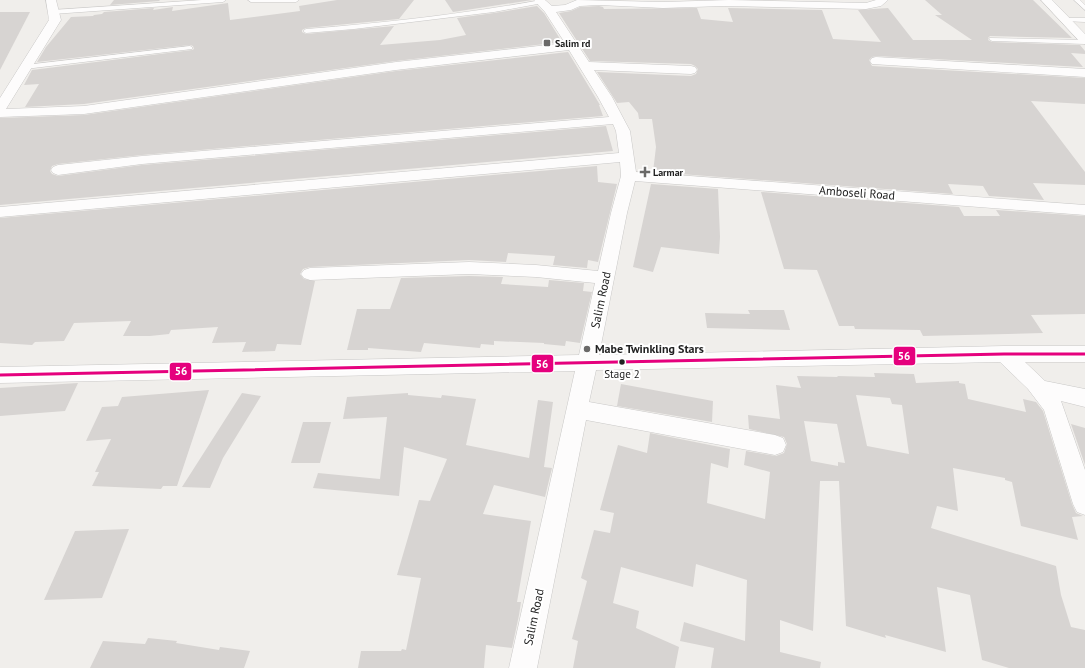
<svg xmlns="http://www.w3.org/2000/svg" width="1085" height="668" font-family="'PT Sans',sans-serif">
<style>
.building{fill:#d7d4d2;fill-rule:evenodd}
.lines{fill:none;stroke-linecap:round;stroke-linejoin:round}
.service-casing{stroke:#c9c8c7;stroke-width:1}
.minor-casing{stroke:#c9c8c7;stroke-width:1}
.service{fill:#fdfcfc;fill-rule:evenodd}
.minor{fill:#fdfcfc;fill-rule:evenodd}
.bus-1-casing{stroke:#fff;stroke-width:6}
.bus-1{stroke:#e5007d;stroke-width:3}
.poi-dot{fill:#6a6968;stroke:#fff;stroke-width:1.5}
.bus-dot{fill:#222;stroke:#fff;stroke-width:1.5}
.labels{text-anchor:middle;stroke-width:4;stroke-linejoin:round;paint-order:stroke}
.far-poi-label{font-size:10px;font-weight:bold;fill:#222;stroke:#fff;text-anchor:start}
.bus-label{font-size:11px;fill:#222;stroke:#fff}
.street-label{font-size:12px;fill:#222;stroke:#fff}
.poi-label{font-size:12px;font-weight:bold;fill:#222;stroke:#fff;text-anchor:start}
.line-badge{stroke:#fff;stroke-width:1.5}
.badge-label{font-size:11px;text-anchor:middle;font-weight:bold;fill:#fff}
</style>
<rect width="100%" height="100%" fill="#f0eeeb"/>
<g class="building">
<polygon points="114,0 160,0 159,1 110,5"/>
<polygon points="337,0 414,0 399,19 306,28 302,30 302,32 306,34 394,26 380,45 440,40 466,35 457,18 494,13 537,6 544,13 562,42 396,61 84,104 25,107 39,84 24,85 32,70 192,50 194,49 193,46 190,45 37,62 46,47 71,17 93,16 94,15 102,14 104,12 154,8 153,10 173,7 172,11 228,3 230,20 300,11 299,6"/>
<polygon points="445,0 532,0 453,12"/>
<polygon points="925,0 1033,0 1072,38 990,36 988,38 988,40 992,42 1080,45 1085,51 1085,54 1071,53 1083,67 876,56 872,57 869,60 872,66 1085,78 1085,104 1031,101 1085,172 1085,185 1033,183 1044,200 989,196 983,186 948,184 953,194 653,172 656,147 652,119 639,119 638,113 629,102 617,103 597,72 691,76 696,74 698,69 695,66 691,64 590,61 559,13 571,11 580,7 599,6 603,7 604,9 697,8 701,19 733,22 728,8 822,10 833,39 881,42 858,10 888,8 913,40 972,40 935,15 942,15"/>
<polygon points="0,12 30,12 0,70"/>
<polygon points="568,52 600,105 599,105 603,116 142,155 58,164 52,166 50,171 52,174 58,176 142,165 606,126 613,151 0,205 0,118 84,115 396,71"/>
<polygon points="597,166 598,182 617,184 598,262 588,260 587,268 553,265 555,256 508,253 506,262 469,260 310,267 303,269 300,274 304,279 315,281 301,345 277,344 275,351 242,352 246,342 212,343 218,327 171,330 169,334 150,336 123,336 131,321 74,323 64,341 35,342 32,345 0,343 0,218"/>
<polygon points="651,184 718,189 720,237 719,254 661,247 653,272 633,267"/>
<polygon points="761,192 959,207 964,216 1000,216 996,210 1085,216 1085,314 1031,315 1043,333 923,336 920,330 855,329 854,326 839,326 817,270 784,269"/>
<polygon points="469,276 503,277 501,284 548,287 549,280 584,283 583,291 592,292 580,343 566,341 565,346 544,344 544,343 494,341 494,345 481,344 480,348 424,343 421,352 368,348 368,350 347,350 357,309 390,309 401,278"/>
<polygon points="748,310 784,310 790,330 707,328 705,313 750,314"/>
<path d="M874,373L914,374L916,383L959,381V383L965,384L968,399L1026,412L1023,399L1036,402L1043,411L1072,504L1076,513L1083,516L1072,517L1078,540L1021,526L1012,482L1005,480V478L953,468L958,511L937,506L931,528L1056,566L1061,595L1071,627L1085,630V668H1009L982,660L970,595L937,587L946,652L885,635L886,638L846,626L839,481H820L813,631L780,620V652L821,662L820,668H711L714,648L680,641L684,622L745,641L747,580L696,564L693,587L621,567L613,603L639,611L636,628L679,647L675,668H573L578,641L572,639L587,581L581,578L594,530L610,533L614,513L600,510L618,445L647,453L650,433L730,449L728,468L711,463L707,503L765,519L770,472L744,465L746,451L776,456L784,453L787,444L784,437L749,429L748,415L780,419L776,385L801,388L797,376L838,377L837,376L875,377ZM856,395L890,398L892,404L902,405L909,454L867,446ZM804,421L837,424L845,463L838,462V466L811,461Z"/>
<polygon points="78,383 65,411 0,416 0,388"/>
<polygon points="621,384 713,401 712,422 617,406"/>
<polygon points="209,390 177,486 163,486 161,489 92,486 99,472 95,472 111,439 86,441 102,407 118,406 122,397"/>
<polygon points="242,393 261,396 223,458 210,488 182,487"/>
<polygon points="408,393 408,395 441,398 442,395 476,399 466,445 529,458 538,400 553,402 544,467 552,468 545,497 494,485 483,514 531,521 517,602 521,602 519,615 512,648 486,645 484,668 358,668 361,651 401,651 402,649 406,650 421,578 397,575 419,500 430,501 447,459 404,447 399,496 313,488 318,473 380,479 387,417 343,419 347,397"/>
<polygon points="303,422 331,422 320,463 291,463"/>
<polygon points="1071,424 1085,428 1085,465"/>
<polygon points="129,529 102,598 44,600 75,531"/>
<polygon points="148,638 177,641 176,643 219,650 220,647 250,651 244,668 90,668 103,641 145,644"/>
</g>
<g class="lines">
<defs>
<g id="service">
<polygon points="202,0 226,0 223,2 53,14 50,12 53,10"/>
<polygon points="248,0 299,0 296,2 251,2"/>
<path d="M541,0L543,1V3L494,12L354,29L306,33L303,31L306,29C385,23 463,14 541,0Z"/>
<polygon points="1074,0 1080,0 1085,5 1085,10"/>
<polygon points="1062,18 1085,18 1085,22 1064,21 1062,20"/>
<polygon points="990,38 1085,40 1085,44 992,41 989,39"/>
<polygon points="190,46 192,47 192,49 25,69 22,67 25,65"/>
</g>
<g id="minor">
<polygon points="46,0 56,0 61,20 6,109 84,106 396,62 565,43 545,12 534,0 545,0 552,6 565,5 577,0 663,2 729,0 866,3 876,0 888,0 881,6 866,9 723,6 663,8 599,5 580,6 571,10 556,12 589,62 691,66 695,67 697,70 695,73 691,74 594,70 612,97 630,131 636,172 1085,205 1085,215 635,181 627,213 599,355 1004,346 1085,346 1085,362 1025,362 1045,381 1085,389 1085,407 1061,401 1085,470 1085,515 1077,512 1073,504 1044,410 1028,389 1000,362 596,370 589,402 775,435 783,438 786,445 783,452 775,455 586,420 537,668 509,668 575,371 0,383 0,367 579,355 595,283 536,277 469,274 310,280 304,278 301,274 304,270 310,268 469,262 536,265 598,271 611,213 621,176 620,162 0,217 0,207 619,153 616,131 613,124 142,164 58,175 53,173 51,170 53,167 58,165 142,156 609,117 598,97 569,50 396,70 84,114 0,117 0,98 49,20"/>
<polygon points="1041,0 1052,0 1085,34 1085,44 1081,43"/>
<polygon points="876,57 1085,69 1085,77 872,64 870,61 872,58"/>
</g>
</defs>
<use href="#service" class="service-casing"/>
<use href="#minor" class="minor-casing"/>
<use href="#service" class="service"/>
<use href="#minor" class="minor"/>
<defs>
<polyline id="bus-1" points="0,375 1004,354 1085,354"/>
</defs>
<use href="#bus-1" class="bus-1-casing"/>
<use href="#bus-1" class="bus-1"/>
</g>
<g class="poi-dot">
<rect x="543" y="39" width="8" height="8" rx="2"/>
<path d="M643 166h4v4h4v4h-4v4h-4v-4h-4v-4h4z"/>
<circle cx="587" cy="349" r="4"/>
</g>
<circle class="bus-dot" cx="622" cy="362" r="3.5"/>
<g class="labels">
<g class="far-poi-label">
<text x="555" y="47">Salim rd</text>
<text x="653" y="176">Larmar</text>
</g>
<g class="bus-label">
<text x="622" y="378">Stage 2</text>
</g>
<g class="street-label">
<text transform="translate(857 193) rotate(4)" y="4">Amboseli Road</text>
<text transform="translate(601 300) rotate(-78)" y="4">Salim Road</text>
<text transform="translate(534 617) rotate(-78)" y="4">Salim Road</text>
</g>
<g class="poi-label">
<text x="595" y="353">Mabe Twinkling Stars</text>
</g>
</g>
<g class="line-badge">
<rect x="893" y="346" width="23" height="20" rx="4" fill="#e5007d"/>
<rect x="531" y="354" width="23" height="19" rx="4" fill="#e5007d"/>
<rect x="169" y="362" width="23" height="19" rx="4" fill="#e5007d"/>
</g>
<g class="badge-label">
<text x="904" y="360">56</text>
<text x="542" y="368">56</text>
<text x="181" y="375">56</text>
</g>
</svg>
